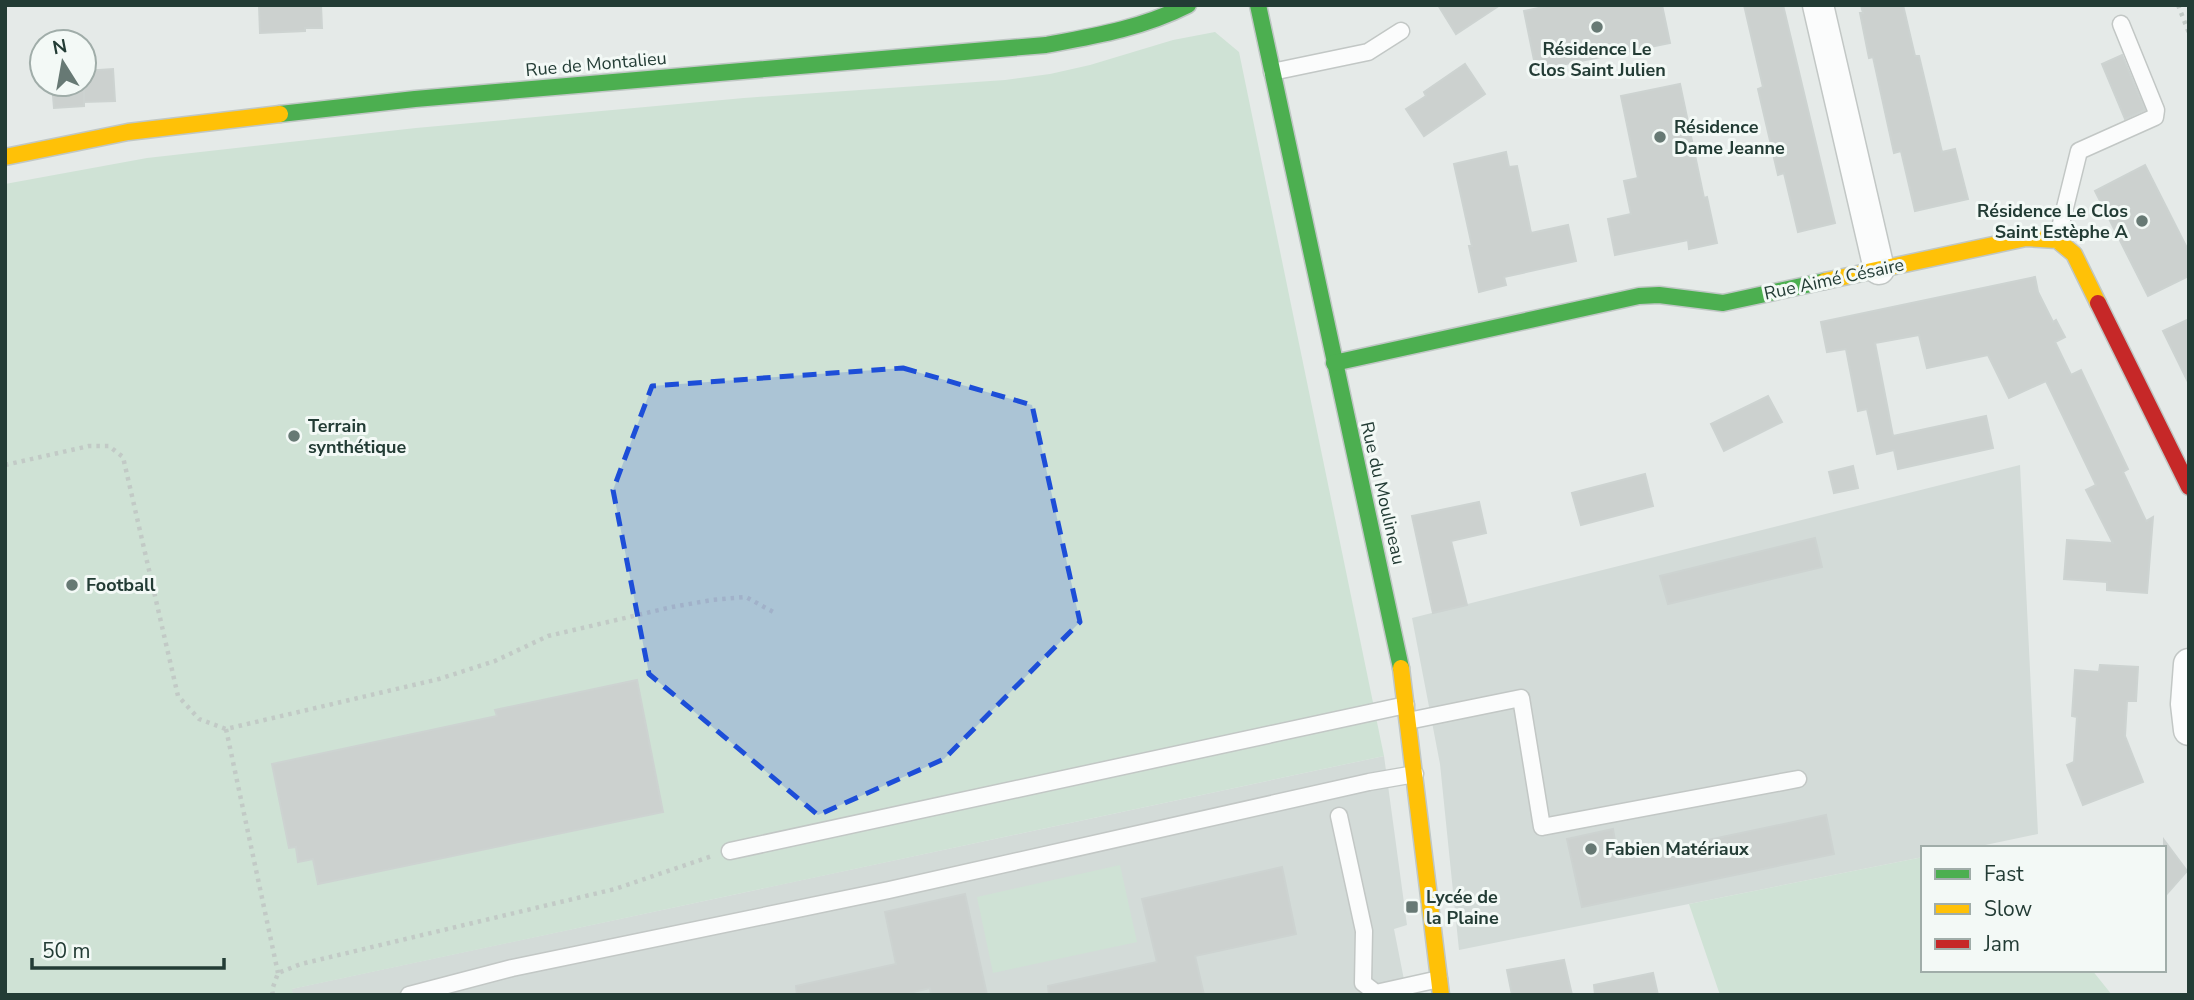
<svg xmlns="http://www.w3.org/2000/svg" width="2194" height="1000" font-family="'Nunito Sans',sans-serif">
<style>
.built{fill:#d3dbd8}
.green{fill:#cfe2d5}
.building{fill:#ccd1cf;stroke:#cdd3d1;stroke-width:2}
.lines{fill:none;stroke-linecap:round;stroke-linejoin:round}
.lane-casing{stroke:#c2c7c5;stroke-width:19}
.street-casing{stroke:#c2c7c5;stroke-width:33}
.fast-casing{stroke:#c0c7c5;stroke-width:19}
.slow-casing{stroke:#c0c7c5;stroke-width:19}
.jam-casing{stroke:#c0c7c5;stroke-width:19}
.path{stroke:#c2cac6;stroke-width:4.5;stroke-dasharray:3.5 5;stroke-linecap:butt}
.lane{stroke:#fbfcfc;stroke-width:16}
.street{stroke:#fbfcfc;stroke-width:30}
.fast{stroke:#4caf50;stroke-width:16}
.slow{stroke:#ffc107;stroke-width:16}
.jam{stroke:#c62828;stroke-width:16}
.marked{fill:#1d4ed8;fill-opacity:0.2;stroke:#1d4ed8;stroke-width:5;stroke-dasharray:14 9;stroke-linejoin:round}
.poi-dot{fill:#677974;stroke:#f3f9f6;stroke-width:2.5}
.labels{text-anchor:middle;stroke-width:6;stroke-linejoin:round;paint-order:stroke}
.poi-label{font-size:18px;font-weight:bold;fill:#233c35;stroke:#f3f9f6;text-anchor:start}
.street-label{font-size:18px;fill:#233c35;stroke:#f3f9f6}
</style>
<rect width="100%" height="100%" fill="#e5eae8"/>
<g class="built">
<polygon points="2020,465 2038,834 1971,848 1923,848 1923,857 1459,950 1440,764 1412,618"/>
<polygon points="1384,756 1407,925 1394,929 1407,995 293,995 291,989"/>
</g>
<g class="green">
<polygon points="1215,32 1239,52 1384,756 292,989 293,995 5,995 5,184 147,158 416,128 744,98 1005,80 1050,74 1090,65 1173,40"/>
<polygon points="1923,857 1923,970 2092,970 2112,995 1720,995 1689,904"/>
<polygon points="1120,865 1137,942 993,973 977,897"/>
</g>
<g class="building">
<polygon points="259,5 321,5 322,28 305,28 305,31 260,33"/>
<polygon points="1438,5 1500,5 1456,34"/>
<polygon points="1553,5 1662,5 1670,43 1536,70 1524,11"/>
<polygon points="1744,5 1783,5 1835,223 1798,232 1784,173 1778,175 1758,89 1763,87"/>
<polygon points="1861,5 1903,5 1915,56 1919,56 1942,152 1955,149 1968,199 1915,211 1901,151 1894,153 1873,57 1869,58 1860,13 1863,13"/>
<polygon points="2122,55 2145,110 2125,119 2102,64"/>
<polygon points="1465,64 1485,94 1424,136 1406,109 1426,96 1424,92"/>
<polygon points="113,69 115,101 84,102 84,71"/>
<polygon points="52,84 84,84 84,106 54,108"/>
<polygon points="1680,84 1704,198 1707,197 1717,243 1689,249 1688,240 1615,255 1608,219 1631,214 1624,181 1638,178 1621,96"/>
<polygon points="1506,152 1509,167 1517,166 1531,233 1568,225 1576,261 1504,277 1506,285 1479,292 1469,246 1472,246 1454,164"/>
<polygon points="2145,165 2189,252 2189,276 2148,296 2095,191"/>
<polygon points="2035,277 2038,292 2053,322 2056,320 2065,337 2055,342 2071,375 2081,370 2128,469 2123,472 2146,521 2153,517 2147,593 2107,590 2107,582 2064,579 2067,540 2113,543 2086,490 2096,485 2046,381 2009,398 1988,355 1927,368 1919,335 1875,343 1893,436 1986,416 1993,448 1898,469 1894,450 1877,454 1867,409 1858,411 1846,349 1827,352 1821,322"/>
<polygon points="2189,319 2189,384 2163,331"/>
<polygon points="1768,396 1782,422 1724,451 1711,424"/>
<polygon points="1853,466 1858,488 1834,493 1829,472"/>
<polygon points="1645,474 1653,506 1581,525 1572,493"/>
<polygon points="1479,502 1486,533 1451,541 1467,605 1433,613 1412,516"/>
<polygon points="1815,538 1822,567 1668,604 1660,576"/>
<polygon points="2100,665 2138,667 2136,701 2127,701 2125,736 2143,782 2083,805 2067,765 2074,762 2077,717 2072,716 2075,670 2099,672"/>
<polygon points="637,680 663,812 318,884 313,859 298,862 296,847 289,848 272,764 497,716 495,710"/>
<polygon points="1826,815 1834,854 1582,907 1567,839 1613,829 1618,859"/>
<polygon points="2164,840 2187,871 2164,897"/>
<polygon points="1282,867 1296,934 1195,956 1204,995 1049,995 1048,986 1157,962 1142,899"/>
<polygon points="965,894 987,995 931,995 930,988 901,995 797,995 796,986 896,964 885,912"/>
<polygon points="1564,960 1572,995 1512,995 1507,970"/>
<polygon points="1653,973 1658,995 1595,995 1594,985"/>
</g>
<g class="lines">
<defs>
<g id="lane">
<polyline points="1272,72 1368,52 1401,31"/>
<polyline points="2057,240 2079,151 2155,117 2156,110 2121,24"/>
<polyline points="1408,721 1521,698 1542,827 1798,779"/>
<polyline points="1339,816 1364,931 1363,983 1376,993 1439,979"/>
<polyline points="730,851 1406,705"/>
<polyline points="409,995 512,968 889,890 1369,782 1415,774"/>
</g>
<g id="street">
<polyline points="1818,5 1879,269"/>
<polyline points="2189,664 2186,704 2189,730"/>
</g>
<g id="fast">
<polyline points="1258,5 1401,668"/>
<path d="M280,114L415,99L1046,45C1095,36 1143,28 1188,5"/>
<polyline points="1334,363 1639,296 1659,295 1723,303 1825,281"/>
</g>
<g id="slow">
<polyline points="5,157 128,132 280,114"/>
<polyline points="1825,281 2026,238 2057,240 2074,254 2098,303"/>
<polyline points="1401,668 1441,995"/>
</g>
<polyline id="jam" points="2098,303 2189,487"/>
</defs>
<use href="#lane" class="lane-casing"/>
<use href="#street" class="street-casing"/>
<use href="#fast" class="fast-casing"/>
<use href="#slow" class="slow-casing"/>
<use href="#jam" class="jam-casing"/>
<g class="path">
<polyline points="2178,5 2189,33"/>
<polyline points="5,465 89,446 109,446 123,457 178,696 199,719 226,729 439,679 495,661 548,636 672,607 712,600 746,597 775,613"/>
<polyline points="226,729 278,973"/>
<polyline points="273,995 272,990 278,973 301,964 615,889 712,856"/>
</g>
<use href="#lane" class="lane"/>
<use href="#street" class="street"/>
<use href="#fast" class="fast"/>
<use href="#slow" class="slow"/>
<use href="#jam" class="jam"/>
</g>
<path class="marked" d="M903,368L1032,405L1080,622L944,759L818,815L649,674L613,490L652,386Z"/>
<g class="poi-dot">
<circle cx="1597" cy="27" r="7"/>
<circle cx="1660" cy="137" r="7"/>
<circle cx="2142" cy="221" r="7"/>
<circle cx="294" cy="436" r="7"/>
<circle cx="72" cy="585" r="7"/>
<circle cx="1591" cy="849" r="7"/>
<rect x="1405" y="900" width="14" height="14" rx="3.5"/>
</g>
<g class="labels">
<g class="poi-label">
<text x="1597" y="55" text-anchor="middle">Résidence Le<tspan x="1597" dy="21">Clos Saint Julien</tspan></text>
<text x="1674" y="133">Résidence<tspan x="1674" dy="21">Dame Jeanne</tspan></text>
<text x="2128" y="217" text-anchor="end">Résidence Le Clos<tspan x="2128" dy="21">Saint Estèphe A</tspan></text>
<text x="308" y="432">Terrain<tspan x="308" dy="21">synthétique</tspan></text>
<text x="86" y="591">Football</text>
<text x="1605" y="855">Fabien Matériaux</text>
<text x="1426" y="903">Lycée de<tspan x="1426" dy="21">la Plaine</tspan></text>
</g>
<g class="street-label">
<text transform="translate(596 64) rotate(-5)" y="6">Rue de Montalieu</text>
<text transform="translate(1834 279) rotate(-12)" y="6">Rue Aimé Césaire</text>
<text transform="translate(1383 493) rotate(77)" y="6">Rue du Moulineau</text>
</g>
</g>
<rect width="2194" height="1000" fill="none" stroke="#233c35" stroke-width="14"/>
<rect x="1921" y="846" width="245" height="126" fill="#f3f9f6" stroke="#a0ada9" stroke-width="2"/>
<rect x="1935" y="869" width="35" height="10" fill="#4caf50" stroke="#a0ada9" stroke-width="2"/>
<text x="1984" y="881" font-size="21" fill="#233c35">Fast</text>
<rect x="1935" y="904" width="35" height="10" fill="#ffc107" stroke="#a0ada9" stroke-width="2"/>
<text x="1984" y="916" font-size="21" fill="#233c35">Slow</text>
<rect x="1935" y="939" width="35" height="10" fill="#c62828" stroke="#a0ada9" stroke-width="2"/>
<text x="1984" y="951" font-size="21" fill="#233c35">Jam</text>
<g transform="translate(63 63) rotate(349)"><circle r="33" fill="#f3f9f6" stroke="#a0ada9" stroke-width="2"/>
<path d="M0-5L12 26L0 18L-12 26Z" fill="#677974"/>
<text y="-10" font-size="19" font-weight="bold" text-anchor="middle" fill="#233c35">N</text>
</g>
<path d="M32 958v10h192v-10" fill="none" stroke="#233c35" stroke-width="3.5"/>
<text x="42" y="958" font-size="21" fill="#233c35" stroke="#f3f9f6" stroke-width="5" paint-order="stroke">50 m</text>
</svg>
